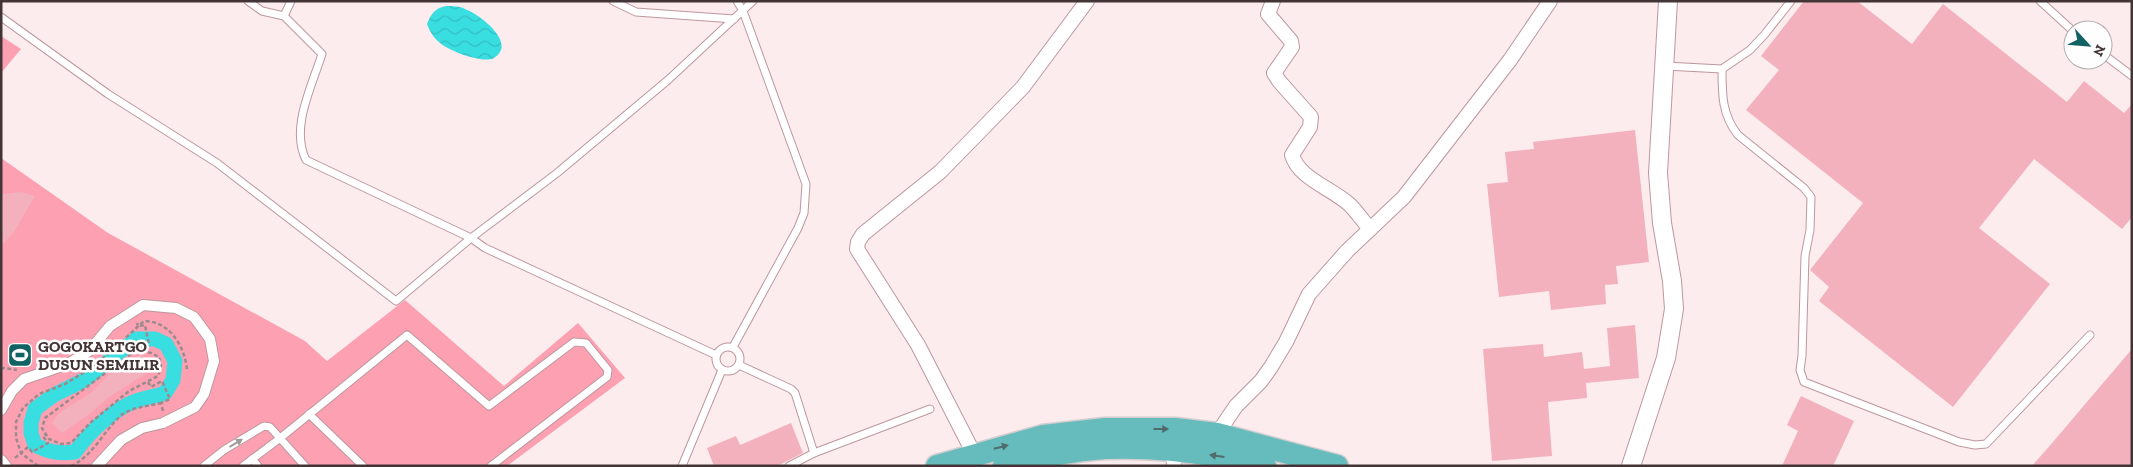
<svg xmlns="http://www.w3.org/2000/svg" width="2133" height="467" font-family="'Zilla Slab',serif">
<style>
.park{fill:#fca0b2}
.water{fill:url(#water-waves)}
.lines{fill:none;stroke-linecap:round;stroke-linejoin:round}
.canal{stroke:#39dee1;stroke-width:15}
.building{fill:#f3b1bd}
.service-casing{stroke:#bd979d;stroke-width:9}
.pedestrian-casing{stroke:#bd979d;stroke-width:12}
.minor-casing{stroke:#bd979d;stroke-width:16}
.tertiary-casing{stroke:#bd979d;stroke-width:20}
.trunk-casing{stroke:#d2cecf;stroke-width:25}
.path{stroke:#9b8b8d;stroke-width:2.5;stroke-dasharray:4 2.5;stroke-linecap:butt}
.service{stroke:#fff;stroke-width:7}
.pedestrian{stroke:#fff;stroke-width:10}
.minor{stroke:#fff;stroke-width:14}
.tertiary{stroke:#fff;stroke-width:18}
.trunk{stroke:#66bcbc;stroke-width:22}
.oneway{fill:#516a6c}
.oneway2{fill:#a19a9a}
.labels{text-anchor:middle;stroke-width:5;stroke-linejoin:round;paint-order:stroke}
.poi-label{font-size:16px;font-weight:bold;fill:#433436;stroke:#fefefe;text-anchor:start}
</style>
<defs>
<pattern id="water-waves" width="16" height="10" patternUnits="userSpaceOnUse" patternTransform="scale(1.25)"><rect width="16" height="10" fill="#39dee1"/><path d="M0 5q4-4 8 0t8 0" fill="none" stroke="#33bfc2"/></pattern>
</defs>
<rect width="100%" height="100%" fill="#fcecee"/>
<g class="park">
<polygon points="1,36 21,49 1,73"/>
<polygon points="1,158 108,233 305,341 327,361 405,300 504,386 578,323 625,378 507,466 1,466"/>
</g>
<path class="water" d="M446,6C452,6 460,6 465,9C479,14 518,43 494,58C483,64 449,51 440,43C434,38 430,32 427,24C431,14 435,8 446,6Z"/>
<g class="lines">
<path class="canal" d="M136,339H155L166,344L175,361L173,380L165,393C154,397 141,398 131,403C107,414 90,432 75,452C59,454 49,452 35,445L31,433V423L35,409L54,395L86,379Z"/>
</g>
<g class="building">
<polygon points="1804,1 1857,1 1912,44 1943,4 2067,102 2084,81 2124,113 2132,104 2132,217 2122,229 2034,159 1979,228 2050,284 1953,407 1819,301 1829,287 1810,270 1863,203 1746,110 1779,70 1761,56"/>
<polygon points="1635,130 1649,262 1616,266 1618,284 1605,285 1606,304 1551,310 1549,291 1499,297 1487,184 1508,182 1505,152 1534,149 1533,142"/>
<polygon points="20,192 35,196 14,232 1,246 1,194"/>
<polygon points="1635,325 1639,378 1586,383 1587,398 1548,402 1552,456 1492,461 1483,349 1543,344 1544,357 1582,352 1584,369 1610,366 1607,328"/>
<polygon points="2132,349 2132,466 2032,466 2053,442"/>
<polygon points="141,354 156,367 109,397 92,412 62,433 52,423 59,413 92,392 109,374"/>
<polygon points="1801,396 1854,421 1833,466 1782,466 1798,431 1787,425"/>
<polygon points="791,423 803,453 777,466 714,466 707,448 736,436 740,445"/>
</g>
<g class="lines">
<defs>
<g id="service">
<path d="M248,1L262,11L284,16L322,54C312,86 290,128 306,160L471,238L485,248L716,355"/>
<polyline points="613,1 636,12 734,19"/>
<polyline points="2040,1 2073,31"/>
<polyline points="284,16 291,1"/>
<polyline points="1,17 108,94 217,163 396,301 471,238 557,173 668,80 753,1"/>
<polyline points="2103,54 2132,76"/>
<polyline points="1665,66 1722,69 1750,50 1765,34 1791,1"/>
<path d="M1722,69C1722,95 1722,115 1738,135L1804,188L1811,197L1810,230L1805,256L1802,356L1800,370L1804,382L1959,442L1975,445L1986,444L2090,335"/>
<circle cx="728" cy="359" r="12"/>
<polyline points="733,347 798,228 804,213 806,184 743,11 737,1"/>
<polyline points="739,365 791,389 795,393 814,453"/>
<polyline points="309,414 363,466"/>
<polyline points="252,459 258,466"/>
<polyline points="204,466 224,450 264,426 270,427 305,466"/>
<polyline points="243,466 279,439 407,335 489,406 574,342 586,343 608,370 607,377 491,466"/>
<polyline points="682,466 722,370"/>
<polyline points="789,466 814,453 930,409"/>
</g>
<g id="pedestrian">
<polyline points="1,410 12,391 24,379 68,364 89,351 110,326 143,305 176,308 194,317 210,339 214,361 204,394 195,407 163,423 142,428 121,440 97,466"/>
<polyline points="1,460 6,466"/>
</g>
<g id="minor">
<path d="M1273,1L1268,14L1291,41L1292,47L1274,73L1279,81L1311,117L1310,127L1292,155C1299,179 1332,188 1350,205C1357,212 1363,221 1370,229"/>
<polyline points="1217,434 1236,406 1261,381 1271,367 1286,342 1309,294 1347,251 1404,197 1510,60 1550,1"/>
<polyline points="1173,449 1174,466"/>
<polyline points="974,454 918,345 857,249 858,242 863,234 940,172 987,124 1023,87 1087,1"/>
</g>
<polyline id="tertiary" points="1631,466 1666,358 1674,309 1672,281 1662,223 1658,173 1668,1"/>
<g id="trunk">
<polyline points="937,466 1043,436 1105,429 1175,429 1217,434 1337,466"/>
<path d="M1004,466C1037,458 1071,450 1106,448C1160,446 1213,453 1265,466"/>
</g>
</defs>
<use href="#service" class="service-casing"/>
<use href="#pedestrian" class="pedestrian-casing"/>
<use href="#minor" class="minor-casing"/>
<use href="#tertiary" class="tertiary-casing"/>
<use href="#trunk" class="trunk-casing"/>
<g class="path">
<polyline points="135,351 151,353 159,357 161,366 158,376 129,391 90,423 71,443 61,444 49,439 42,428 45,418 135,351 149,345 145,325 138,326 137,323"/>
<polyline points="1,369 4,368 17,370"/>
<polyline points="148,382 151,387 162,381 170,399 161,403 163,411"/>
<polyline points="15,458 28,447 32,452 48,443 43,436 46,434"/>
<path d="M38,466L21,453L16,438V422L23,408L39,394L65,384L96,365L144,321C170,321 185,347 187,370"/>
<path d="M71,466C94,456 104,429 123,414C134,407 148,406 161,403"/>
</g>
<use href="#service" class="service"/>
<use href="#pedestrian" class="pedestrian"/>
<use href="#minor" class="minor"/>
<use href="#tertiary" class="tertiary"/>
<use href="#trunk" class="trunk"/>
</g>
<defs><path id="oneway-solid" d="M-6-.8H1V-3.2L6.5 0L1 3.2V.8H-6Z" transform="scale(1.25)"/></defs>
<g class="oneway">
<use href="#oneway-solid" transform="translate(1161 429)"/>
<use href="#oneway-solid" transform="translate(1001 447) rotate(-14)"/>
<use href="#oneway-solid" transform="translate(1217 456) rotate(-172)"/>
</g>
<use class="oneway2" href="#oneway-solid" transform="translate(236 443) rotate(-31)"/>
<defs>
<symbol id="stadium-square" viewBox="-11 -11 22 22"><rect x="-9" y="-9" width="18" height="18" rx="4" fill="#116263" stroke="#fefefe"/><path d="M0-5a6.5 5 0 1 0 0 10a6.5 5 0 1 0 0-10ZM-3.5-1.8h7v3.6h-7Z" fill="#fff"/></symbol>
</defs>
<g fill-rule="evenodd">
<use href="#stadium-square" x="6" y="341" width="28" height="28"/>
</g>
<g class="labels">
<g class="poi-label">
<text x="38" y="352">GOGOKARTGO<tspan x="38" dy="18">DUSUN SEMILIR</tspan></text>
</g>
</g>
<rect width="2133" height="467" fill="none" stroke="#433436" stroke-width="5"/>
<g transform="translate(2088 45) rotate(116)"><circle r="24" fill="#fefefe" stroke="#b3adae"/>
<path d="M0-4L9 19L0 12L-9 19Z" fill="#116263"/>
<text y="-8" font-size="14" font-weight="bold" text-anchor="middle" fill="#433436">N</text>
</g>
</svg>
